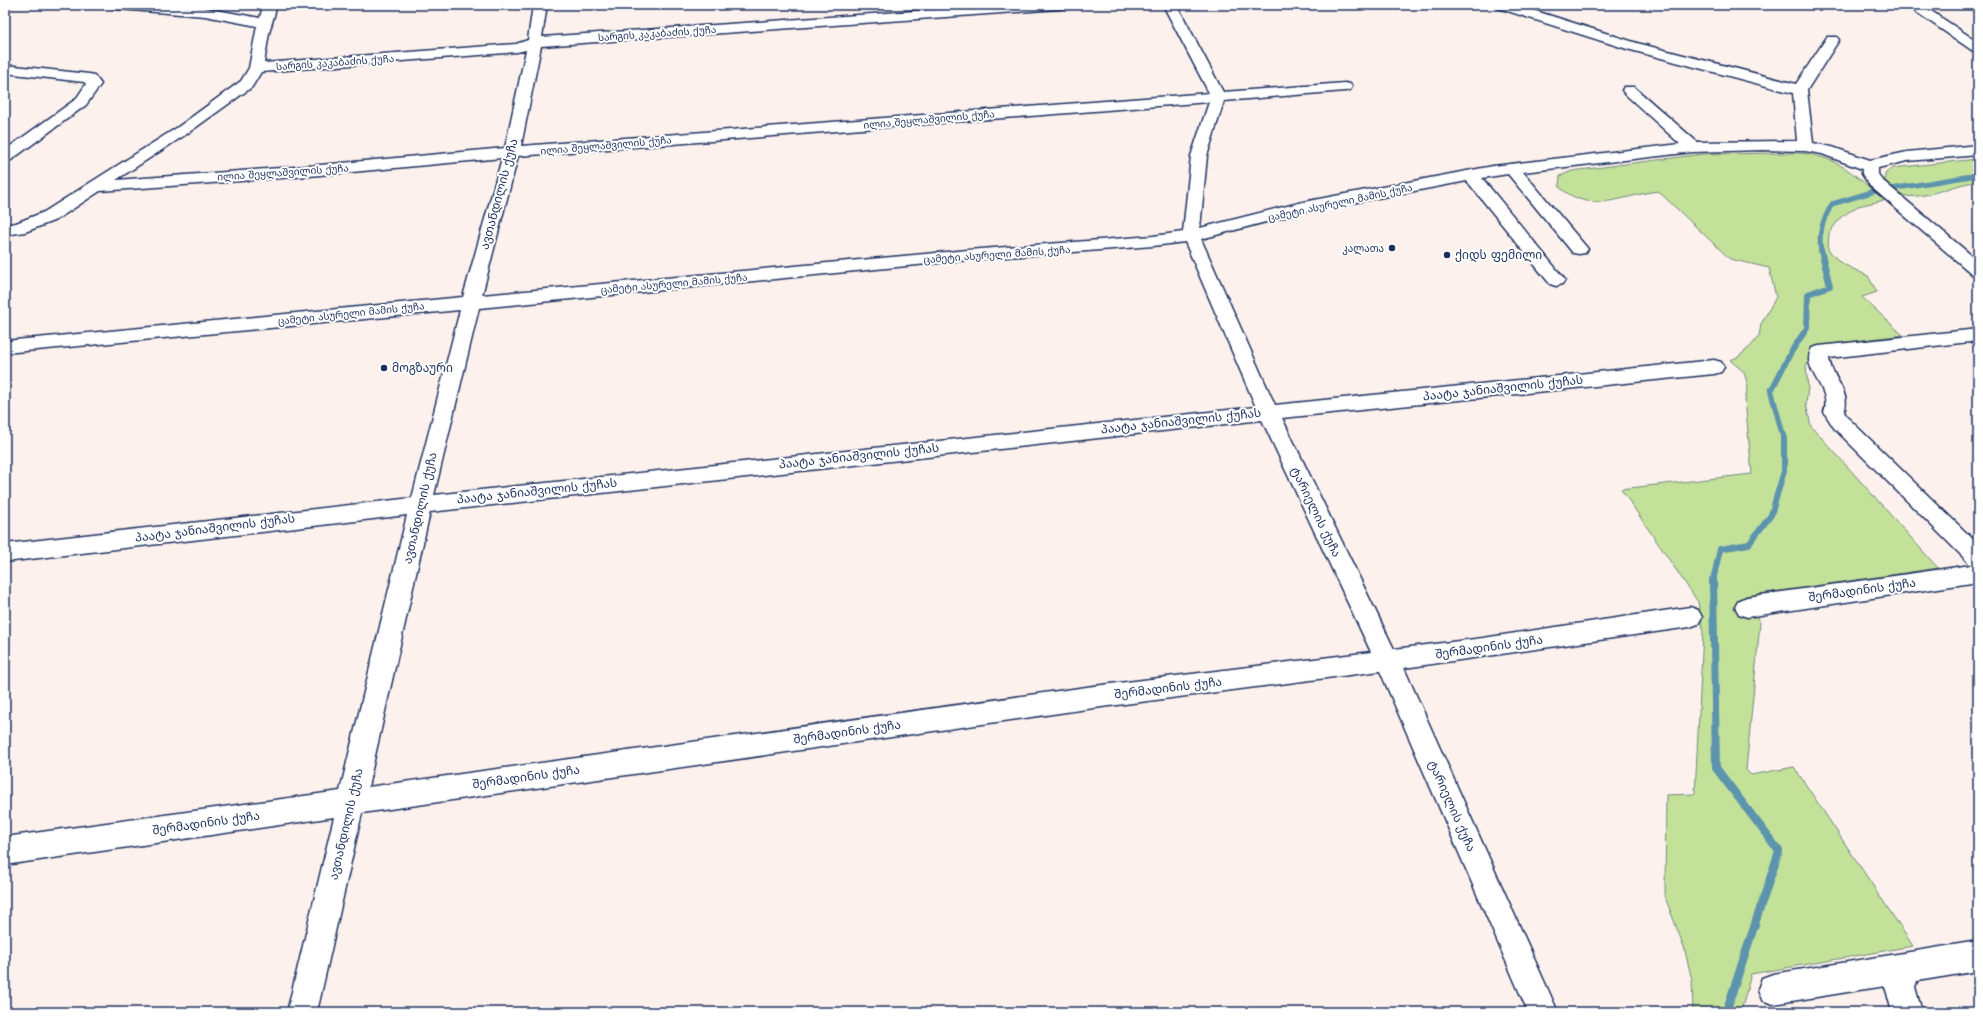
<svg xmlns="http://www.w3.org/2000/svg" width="1983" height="1017" font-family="'Playpen Sans','Noto Sans Georgian',sans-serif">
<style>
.green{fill:#c4e199;stroke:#70887c}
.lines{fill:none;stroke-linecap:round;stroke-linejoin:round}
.stream-far2{stroke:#5c94ae;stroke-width:5}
.stream-far1{stroke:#5c94ae;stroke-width:6}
.stream{stroke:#5c94ae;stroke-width:8}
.minor-casing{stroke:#1b2f5e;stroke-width:3}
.minor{fill:#fff;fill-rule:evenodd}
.poi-dot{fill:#1b2f5e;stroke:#fff;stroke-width:1.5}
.labels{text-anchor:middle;stroke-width:4;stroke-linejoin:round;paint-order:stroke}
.far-street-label{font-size:10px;fill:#1b2f5e;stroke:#fff}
.far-poi-label{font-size:10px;fill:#1b2f5e;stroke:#fff;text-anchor:end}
.street-label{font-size:12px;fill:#1b2f5e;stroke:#fff}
.poi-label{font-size:12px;fill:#1b2f5e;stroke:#fff;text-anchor:start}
</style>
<rect width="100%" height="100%" fill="#fcf1ed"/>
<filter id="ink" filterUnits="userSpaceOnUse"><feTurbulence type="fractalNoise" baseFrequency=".025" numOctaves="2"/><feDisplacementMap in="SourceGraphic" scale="8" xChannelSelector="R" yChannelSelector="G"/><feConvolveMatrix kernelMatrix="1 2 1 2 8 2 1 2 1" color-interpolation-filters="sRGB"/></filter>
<g filter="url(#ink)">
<g class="green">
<path d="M1798,153C1840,156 1853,175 1885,200L1858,206L1841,217L1829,233L1828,250L1841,263L1868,276L1877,292L1862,297L1903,335L1814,346L1806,367L1808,387L1806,404L1811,426L1938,568L1745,596L1760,623L1746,770L1751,775L1794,767L1913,946L1751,974L1741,1012H1693L1692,980L1684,947L1665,897L1666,795L1695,794L1703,632L1698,602L1621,489L1752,474L1745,400L1748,386L1744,372L1730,360L1738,357L1751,346L1759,336L1761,324L1776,297L1769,268L1730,259L1658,191C1620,196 1592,215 1559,187L1560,176L1572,171L1703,154Z"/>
<path d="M1978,159V182C1957,182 1922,202 1902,195C1896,192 1890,185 1885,181V174L1892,168Z"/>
</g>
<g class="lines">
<path class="stream-far2" d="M1821,251C1818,232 1823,220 1832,204L1872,192L1978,175"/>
<polyline class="stream-far1" points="1713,581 1720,549 1749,544 1771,515 1784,471 1784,439 1771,391 1791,352 1807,328 1808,294 1830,286 1821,250"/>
<polyline class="stream" points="1713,580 1716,768 1779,851 1726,1012"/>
<defs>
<g id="minor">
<path d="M111,5H168L205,8L260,18L263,5H277L269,33L264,63L516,44L528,40L533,5H547L542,37L1002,5H1066L1064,8L1059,9L541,46L521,146L1209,93L1163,5H1177L1223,92L1345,83L1350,84L1352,87L1350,90L1345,91L1224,101L1207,156L1200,228L1303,202L1493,166L1680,144L1624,93L1622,90L1624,87H1634L1697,142L1797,141L1793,93L1627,49L1498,8L1496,5H1517L1637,43L1796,84L1827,37H1837L1839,40L1807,90L1813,143L1832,147L1870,160L1907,152L1978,145V155L1907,161L1878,168V174L1882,180L1978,261V276L1972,274L1870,186L1862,174V169L1822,154L1805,151L1761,150L1693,152L1523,172L1588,249L1585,253L1579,254L1573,253L1508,174L1482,178L1562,276L1565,280L1562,284L1556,286L1550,284L1467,181L1304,212L1201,239L1275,405L1714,360L1721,362L1724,367L1721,372L1714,374L1282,418L1394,649L1483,638L1690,607L1698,610L1702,617L1698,624L1690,627L1404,668L1558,1012H1528L1380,671L1094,708L362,813L317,1012H287L334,817L5,865V837L340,791L407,515L5,562V544L412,498L460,310L5,353V341L463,297L502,158L309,176L100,191L56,220L25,232L5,235V225L16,223L44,212L178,127L241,81L249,68L257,26L205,16L118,9L113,8ZM526,50L505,148L309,166L116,180L188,133L252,87L261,72L517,52ZM1209,102L1191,156L1183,232L1153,236L968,250L482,295L518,156ZM1185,242L1256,407L434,495L479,308L968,260L1153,246ZM1262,420L1371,652L1094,686L368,787L430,512Z"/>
<polygon points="1906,5 1922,5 1978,42 1978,52 1973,51"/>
<polygon points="5,65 89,74 94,75 101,84 86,105 11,160 5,162 5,150 76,99 86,84 84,82 5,73"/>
<path d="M1978,329V341L1829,358C1831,378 1852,392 1844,412L1848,418L1978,544V582L1747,617L1739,614L1735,607L1739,600L1747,597L1971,565L1834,428L1824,412C1833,387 1799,370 1812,348L1819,346Z"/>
<polygon points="1978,941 1978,971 1917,981 1915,987 1922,1012 1892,1012 1885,986 1773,1004 1762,1000 1758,989 1762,978 1773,974"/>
</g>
</defs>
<use href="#minor" class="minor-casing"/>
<use href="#minor" class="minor"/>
</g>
</g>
<g class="poi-dot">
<circle cx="1392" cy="248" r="4"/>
<circle cx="1447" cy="255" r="4"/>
<circle cx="384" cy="368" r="4"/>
</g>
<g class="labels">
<g class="far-street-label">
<text transform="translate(657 33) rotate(-4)" y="4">სარგის კაკაბაძის ქუჩა</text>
<text transform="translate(335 62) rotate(-4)" y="4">სარგის კაკაბაძის ქუჩა</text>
<text transform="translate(929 119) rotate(-5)" y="4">ილია შეყლაშვილის ქუჩა</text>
<text transform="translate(606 145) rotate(-5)" y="4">ილია შეყლაშვილის ქუჩა</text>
<text transform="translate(283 172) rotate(-4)" y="4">ილია შეყლაშვილის ქუჩა</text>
<text transform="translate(1340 202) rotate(-12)" y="4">ცამეტი ასურელი მამის ქუჩა</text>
<text transform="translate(997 254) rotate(-4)" y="4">ცამეტი ასურელი მამის ქუჩა</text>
<text transform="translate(674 283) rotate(-5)" y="4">ცამეტი ასურელი მამის ქუჩა</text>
<text transform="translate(351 313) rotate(-6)" y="4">ცამეტი ასურელი მამის ქუჩა</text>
</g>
<g class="far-poi-label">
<text x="1384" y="252">კალათა</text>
</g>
<g class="street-label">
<text transform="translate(499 194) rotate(-75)" y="4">ავთანდილის ქუჩა</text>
<text transform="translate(1503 388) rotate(-6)" y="4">პაატა ჯანიაშვილის ქუჩას</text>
<text transform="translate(1181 421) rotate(-6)" y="4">პაატა ჯანიაშვილის ქუჩას</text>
<text transform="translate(859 456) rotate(-6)" y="4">პაატა ჯანიაშვილის ქუჩას</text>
<text transform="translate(537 491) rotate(-6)" y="4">პაატა ჯანიაშვილის ქუჩას</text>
<text transform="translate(420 508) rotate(-77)" y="4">ავთანდილის ქუჩა</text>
<text transform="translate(1316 512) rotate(64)" y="4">ტარიელის ქუჩა</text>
<text transform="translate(215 528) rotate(-7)" y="4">პაატა ჯანიაშვილის ქუჩას</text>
<text transform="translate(1862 590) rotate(-8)" y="4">შერმადინის ქუჩა</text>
<text transform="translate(1489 647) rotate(-8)" y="4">შერმადინის ქუჩა</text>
<text transform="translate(1168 688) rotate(-7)" y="4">შერმადინის ქუჩა</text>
<text transform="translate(847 732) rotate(-8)" y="4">შერმადინის ქუჩა</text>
<text transform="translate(526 777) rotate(-8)" y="4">შერმადინის ქუჩა</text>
<text transform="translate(1452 806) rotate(66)" y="4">ტარიელის ქუჩა</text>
<text transform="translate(206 823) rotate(-8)" y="4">შერმადინის ქუჩა</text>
<text transform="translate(346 824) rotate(-77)" y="4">ავთანდილის ქუჩა</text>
</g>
<g class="poi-label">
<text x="1455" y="259">ქიდს ფემილი</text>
<text x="392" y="372">მოგზაური</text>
</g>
</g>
<rect width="1983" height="1017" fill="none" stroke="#fff" stroke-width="20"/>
<rect x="10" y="10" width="1963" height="997" fill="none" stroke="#1b2f5e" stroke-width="1.5" filter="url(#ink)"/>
</svg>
